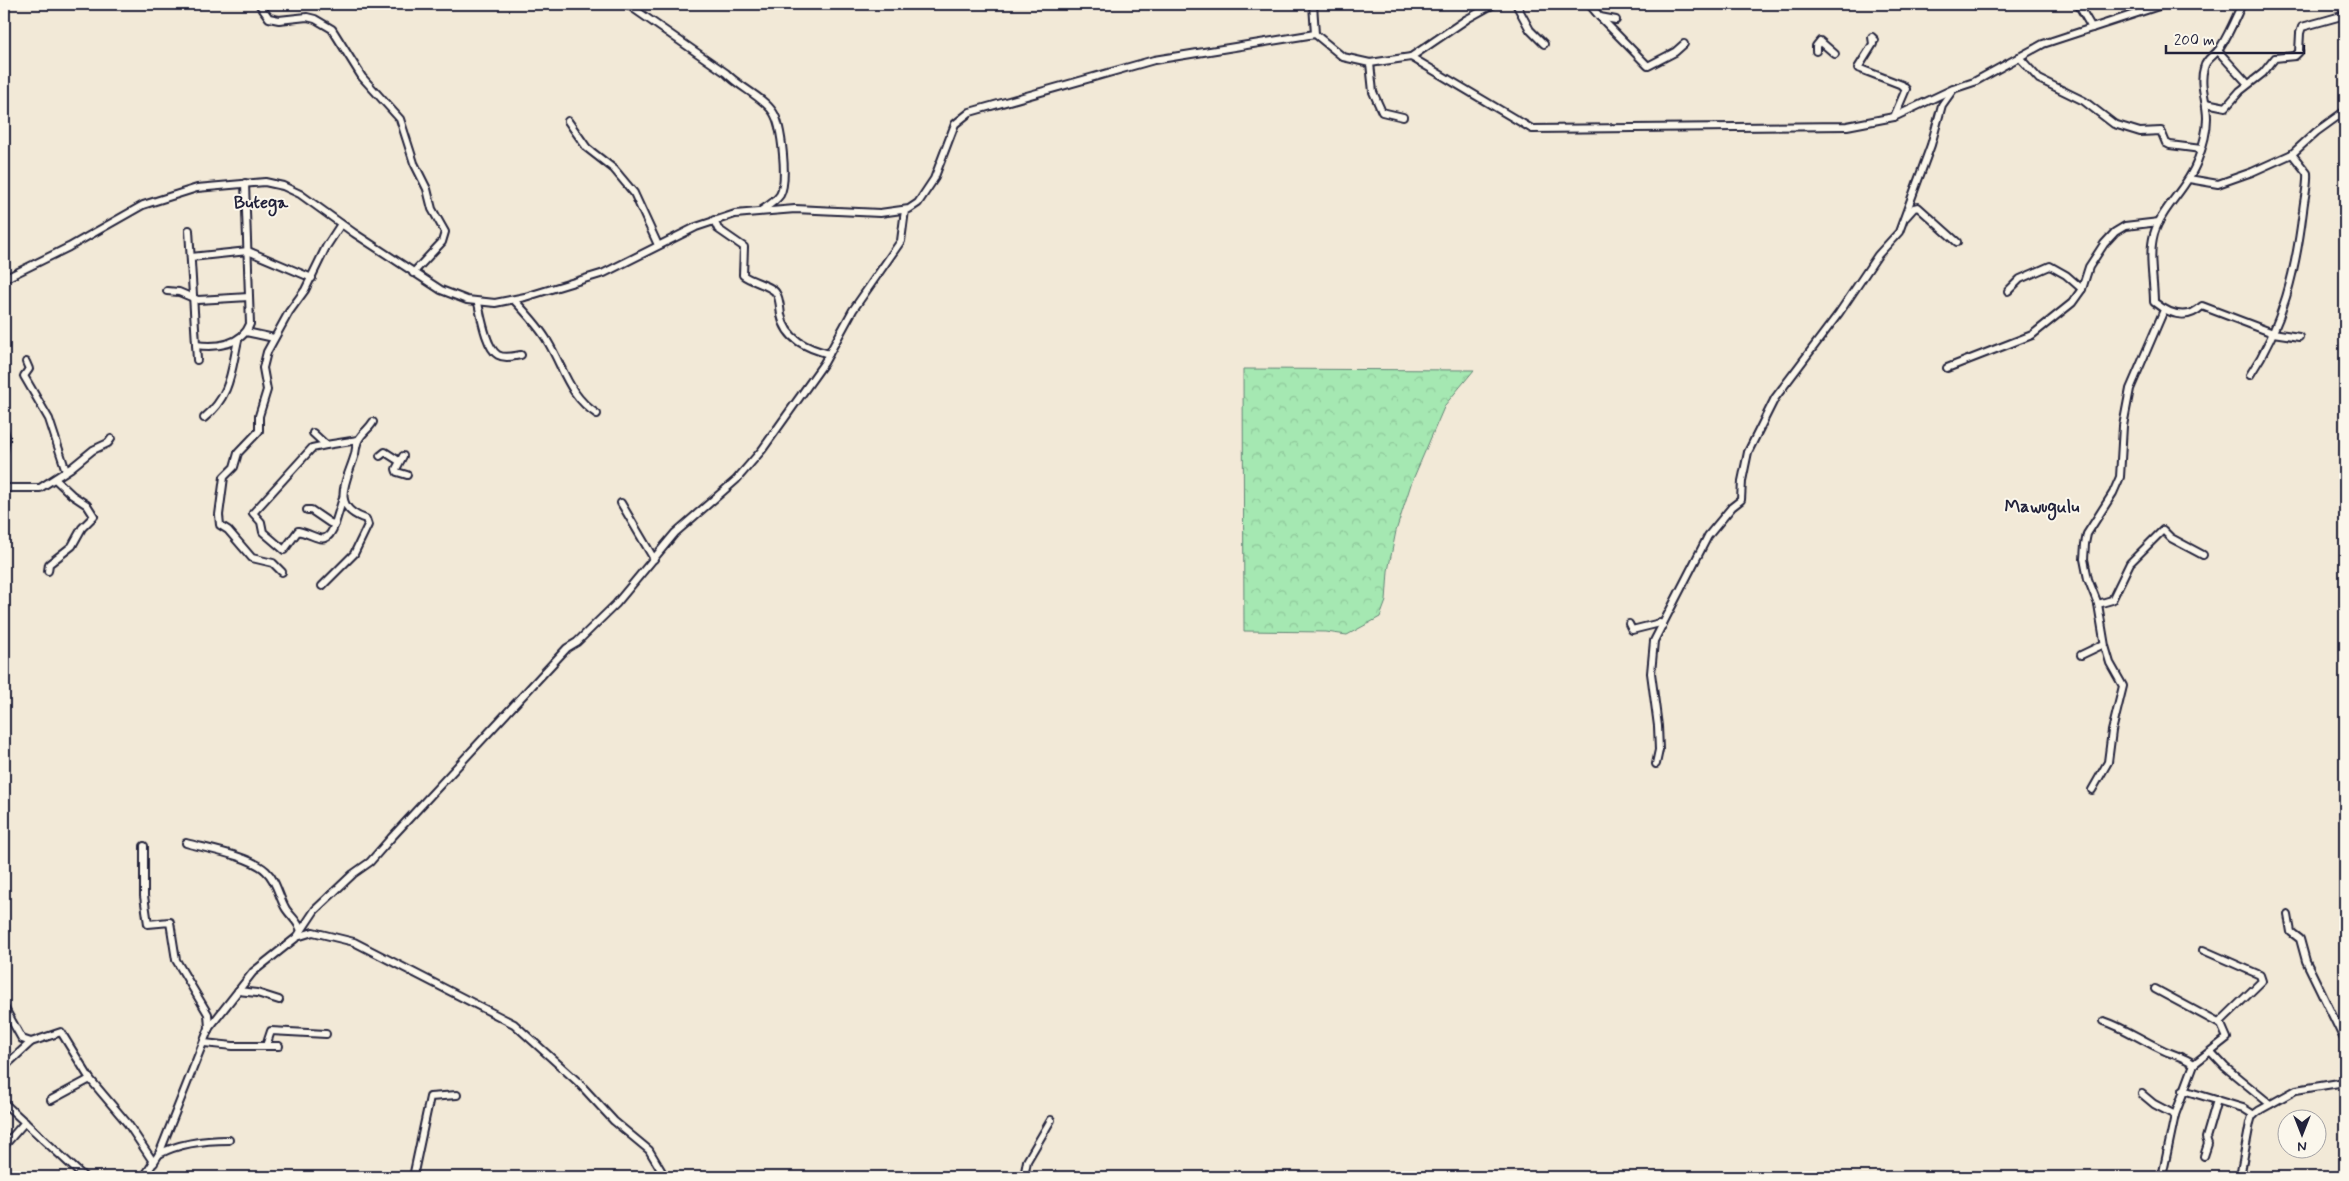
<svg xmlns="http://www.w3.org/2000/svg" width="2349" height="1181" font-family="Mynerve,sans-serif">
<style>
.forest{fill:url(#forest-crowns);stroke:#648576}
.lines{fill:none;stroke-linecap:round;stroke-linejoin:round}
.minor-casing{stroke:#22223b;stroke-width:10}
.minor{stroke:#fbf7ec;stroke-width:6}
.labels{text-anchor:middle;stroke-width:4;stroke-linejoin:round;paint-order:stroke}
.quarter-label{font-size:18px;font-weight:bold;fill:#22223b;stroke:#fbf7ec}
</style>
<defs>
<pattern id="forest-crowns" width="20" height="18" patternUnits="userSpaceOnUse" patternTransform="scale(1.25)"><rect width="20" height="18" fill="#a5e8b2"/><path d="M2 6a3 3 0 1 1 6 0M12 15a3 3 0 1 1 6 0" fill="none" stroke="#8ec79a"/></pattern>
</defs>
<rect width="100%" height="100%" fill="#f2e9d7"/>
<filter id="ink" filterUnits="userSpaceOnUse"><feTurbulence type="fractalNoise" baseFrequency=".02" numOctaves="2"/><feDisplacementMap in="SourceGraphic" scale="10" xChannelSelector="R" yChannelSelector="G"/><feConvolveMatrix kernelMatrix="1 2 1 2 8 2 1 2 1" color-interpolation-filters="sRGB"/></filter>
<g filter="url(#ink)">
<polygon class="forest" points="1243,369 1474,370 1445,405 1411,484 1396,531 1388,571 1386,601 1380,617 1347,635 1326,632 1244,631"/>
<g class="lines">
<defs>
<g id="minor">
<polyline points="259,4 269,18 279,20 307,17 315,19 332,29 362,77 400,119 414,163 427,189 432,209 445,232 442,242 413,273"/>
<path d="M627,4L726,73C739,87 763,97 773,112C782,125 788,181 780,195C776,201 768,206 762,210"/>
<polyline points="1313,4 1315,34"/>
<polyline points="1516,4 1530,30 1544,44"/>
<polyline points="1589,4 1600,17 1616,20"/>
<polyline points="2078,4 2092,28"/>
<path d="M2242,4C2235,19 2229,34 2220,48C2215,56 2206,58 2204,68C2199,85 2207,101 2207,118C2207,132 2202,149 2197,162C2187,189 2162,207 2154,234C2148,256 2154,280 2154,302C2169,314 2187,321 2202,306L2273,333L2299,337"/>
<polyline points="1600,17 1648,66 1675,52 1684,44"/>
<polyline points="1875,40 1872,37 1873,44 1858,68 1902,85 1906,89 1894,117"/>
<polyline points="1816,51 1816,46 1820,41 1835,54"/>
<polyline points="2218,51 2248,84"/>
<polyline points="1411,57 1467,19 1494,4"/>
<polyline points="2019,57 2039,79 2084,101 2114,124 2140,132 2161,131 2166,143 2170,145 2201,149"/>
<polyline points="1370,63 1373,92 1382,112 1403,117"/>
<polyline points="2206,103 2226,107 2240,91 2263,73 2275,58 2295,56 2299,52 2300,33 2302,27 2345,15"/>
<polyline points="568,121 587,148 614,169 634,193 658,245"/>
<polyline points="2189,179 2218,184 2252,172 2292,154 2316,132 2345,111"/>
<polyline points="1906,217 1914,208 1918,207 1957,242"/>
<path d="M714,220L718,229L744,247L743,275C751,282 771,285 776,293C780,298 780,309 781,315C786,340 807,348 829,354"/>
<polyline points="189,230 197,360"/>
<polyline points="191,257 248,251 312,278"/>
<polyline points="4,279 69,247 143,205 197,188 265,182 283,186 300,194 354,233 441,290 467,300 495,303 525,297 604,273 696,227 735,214 795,209 880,213 909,209 918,203 934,179 955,124 970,112 1154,60 1315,34 1343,57 1370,63 1411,57 1532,129 1847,126 1894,117 1953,89 1974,82 2043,44 2165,4"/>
<polyline points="167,291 179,292 198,300 249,297"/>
<polyline points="2008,291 2020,279 2050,266 2066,275 2082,289"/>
<path d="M514,300C526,313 539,326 548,342C564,369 569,396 597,414"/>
<path d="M478,303C481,316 486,348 498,355C505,359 514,356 521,355"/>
<polyline points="246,332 274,338"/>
<path d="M196,345C216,348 242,345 250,324L245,183"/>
<polyline points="26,362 29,369 24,376 49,419 66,471"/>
<polyline points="1947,368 2032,335 2072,303 2082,289 2089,267 2104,244 2115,232 2125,226 2159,222"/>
<path d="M2250,375C2283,326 2296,269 2303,211C2304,198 2308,186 2307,173L2292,154"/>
<path d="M204,418C231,396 231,371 238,340"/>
<polyline points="4,430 6,437 4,451"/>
<polyline points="313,433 326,445 358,440"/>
<path d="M326,445L312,448L253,513L261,522L263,532L284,550L298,531C317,535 326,549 335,524"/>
<polyline points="380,456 385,452 399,461"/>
<polyline points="403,456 396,469 397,472 407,475"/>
<polyline points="4,488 40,488 71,468 93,450 108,443 111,439"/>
<polyline points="621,503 654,559"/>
<polyline points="307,510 311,510 330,523 335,524 343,498"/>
<polyline points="48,571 49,564 72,546 82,528 94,516 87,505 72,495 55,479"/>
<polyline points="282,572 273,563 252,558 228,530 220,525 219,515 224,477 234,467 238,453 259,431 259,416 267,390 263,368 267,352 289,312 305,290 326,247 341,224"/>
<path d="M322,586L354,554L368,525L366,519C328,507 348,479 355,454C356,449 356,444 359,439C363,432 369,429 373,422"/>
<polyline points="2098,604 2112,600 2130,563 2163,530 2171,538 2203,555"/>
<polyline points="1629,624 1632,630 1660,623 1663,625"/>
<polyline points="2081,655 2104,644"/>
<polyline points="1656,764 1659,750 1658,726 1651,673 1654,641 1708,536 1732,507 1741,500 1742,481 1748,452 1775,398 1839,313 1878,255 1899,232 1931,145 1942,105 1952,91"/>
<polyline points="2092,790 2108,762 2112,731 2123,686 2110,663 2105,646 2098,604 2088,579 2084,559 2085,544 2087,534 2113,493 2120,477 2123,426 2130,389 2164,310"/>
<path d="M186,843C208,849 250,856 266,871C277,881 279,898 286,909C292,918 298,921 301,931"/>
<polyline points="144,846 144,896 148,924 170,922 176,960 208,1014 209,1028"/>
<polyline points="2288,915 2291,932 2300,939 2306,961 2345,1041"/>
<polyline points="297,937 315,910 353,874 370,862 391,838 567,648 577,642 616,604 675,533 736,480 762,450 824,363 853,310 901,241 905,210"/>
<polyline points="2155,989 2220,1024"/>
<polyline points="238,991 257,993 279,1000"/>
<polyline points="4,1007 22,1039 31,1042"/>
<path d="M2104,1021C2125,1028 2141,1040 2161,1049C2173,1055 2182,1056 2194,1064"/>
<polyline points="204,1043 233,1046 279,1046"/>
<polyline points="266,1046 271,1031 326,1034"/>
<polyline points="2211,1052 2225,1067 2270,1104"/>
<polyline points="4,1067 31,1042 61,1032 90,1079 128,1124 154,1163"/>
<polyline points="2183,1090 2243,1108 2254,1115"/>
<polyline points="2142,1094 2154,1104 2175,1115"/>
<polyline points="51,1100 90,1079"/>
<polyline points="4,1103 84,1177"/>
<polyline points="4,1146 25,1122"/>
<path d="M159,1154C180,1143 205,1140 229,1140"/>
<polyline points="2204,1156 2208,1144 2206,1138 2217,1100"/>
<polyline points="144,1177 159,1154 209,1028 253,972 297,937 313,932 354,942 514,1024 578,1082 614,1121 649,1150 665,1177"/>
<polyline points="413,1177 430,1097 457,1095"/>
<polyline points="1028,1177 1025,1172 1027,1161 1051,1120"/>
<polyline points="2162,1177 2175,1115 2194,1064 2227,1038 2220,1022 2262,981 2260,975 2203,950"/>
<polyline points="2240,1177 2250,1123 2252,1116 2260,1110 2296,1090 2345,1082"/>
</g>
</defs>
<use href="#minor" class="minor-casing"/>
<use href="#minor" class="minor"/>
</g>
</g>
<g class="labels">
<g class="quarter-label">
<text x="261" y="208">Butega</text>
<text x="2042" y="512">Mawugulu</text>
</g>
</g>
<rect width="2349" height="1181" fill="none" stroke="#fbf7ec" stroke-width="20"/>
<rect x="10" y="10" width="2329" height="1161" fill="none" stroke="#22223b" stroke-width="2" filter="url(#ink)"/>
<g transform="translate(2302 1134) rotate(180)"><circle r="24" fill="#fbf7ec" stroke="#a4a2a5"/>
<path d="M0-4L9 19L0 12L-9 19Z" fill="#22223b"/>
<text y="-8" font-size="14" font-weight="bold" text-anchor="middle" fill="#22223b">N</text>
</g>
<path d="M2166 45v8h138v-8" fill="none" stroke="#22223b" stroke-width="2.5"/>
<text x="2174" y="45" font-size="15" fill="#22223b" stroke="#fbf7ec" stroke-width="4" paint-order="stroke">200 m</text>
</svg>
